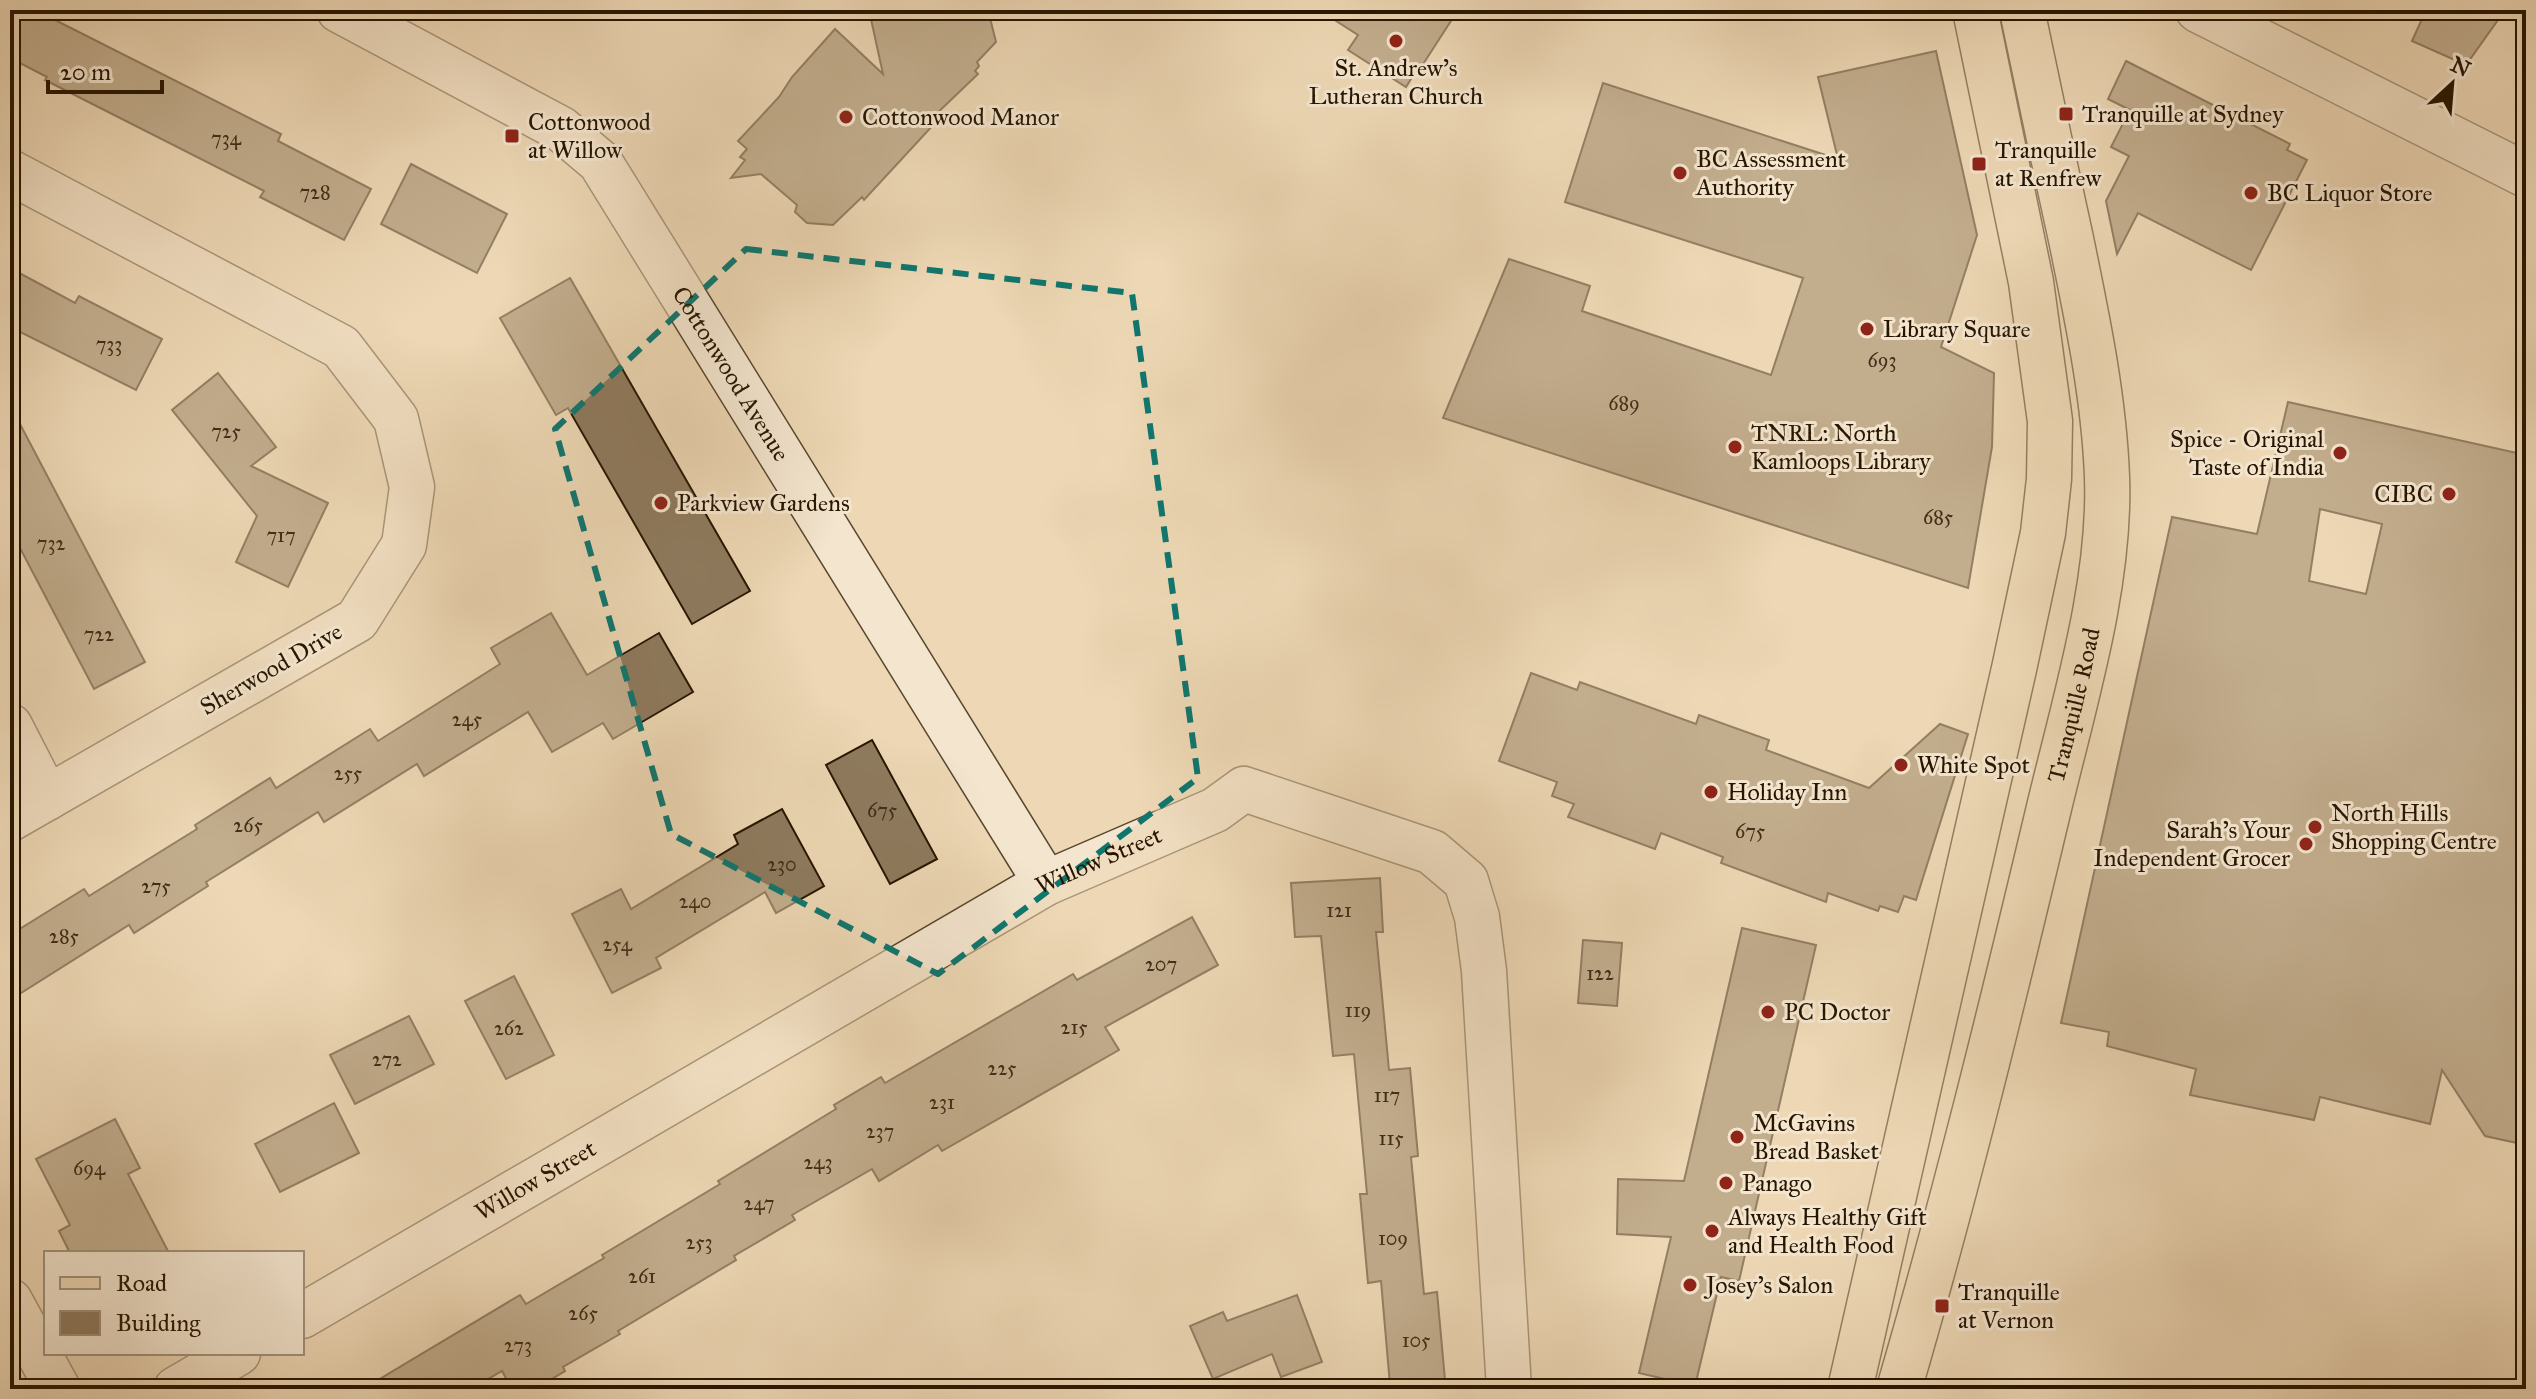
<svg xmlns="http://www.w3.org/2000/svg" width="2536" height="1399" font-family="'IM FELL Great Primer',serif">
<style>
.building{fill:#8e7a5e;stroke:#271500;stroke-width:2;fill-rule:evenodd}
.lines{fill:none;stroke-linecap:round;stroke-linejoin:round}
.minor-casing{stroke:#58462d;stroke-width:47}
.major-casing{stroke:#271500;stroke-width:47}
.minor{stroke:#f3e5ce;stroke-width:44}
.major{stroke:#edd7b4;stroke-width:44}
.marked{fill:none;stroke:#0f766e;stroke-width:6;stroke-dasharray:16 10;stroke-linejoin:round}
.poi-dot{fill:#8f2418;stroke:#f3e5ce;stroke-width:3}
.labels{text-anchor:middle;stroke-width:6;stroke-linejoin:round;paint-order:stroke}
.number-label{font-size:20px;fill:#412e18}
.poi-label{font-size:24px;fill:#271500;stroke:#f3e5ce;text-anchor:start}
.street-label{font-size:24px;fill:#271500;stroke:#f3e5ce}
</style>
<rect width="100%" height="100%" fill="#edd7b4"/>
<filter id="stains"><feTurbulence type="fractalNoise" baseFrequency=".0025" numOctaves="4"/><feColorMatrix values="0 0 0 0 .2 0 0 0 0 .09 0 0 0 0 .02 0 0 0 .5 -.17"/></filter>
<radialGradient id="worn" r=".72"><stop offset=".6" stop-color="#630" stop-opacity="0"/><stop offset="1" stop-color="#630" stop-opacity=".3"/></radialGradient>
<g class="building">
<polygon points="10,10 58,10 53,19 281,134 278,141 371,189 344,240 260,197 264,191 45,80 47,77 10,58"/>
<polygon points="869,10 988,10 996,42 977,62 979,66 975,71 978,74 931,119 935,123 864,200 862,197 833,225 807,223 795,212 797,205 761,174 731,178 745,160 740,157 747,149 738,141 779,97 792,77 835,29 883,74"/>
<polygon points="1319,10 1458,10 1418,72 1416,71 1406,87 1348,50 1358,35"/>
<polygon points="2426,10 2505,10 2466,65 2412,41"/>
<polygon points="1936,51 1977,235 1941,347 1994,373 1992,447 1968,588 1443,418 1509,259 1590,286 1582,311 1771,375 1803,278 1565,202 1603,83 1838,159 1818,77"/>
<polygon points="2126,61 2290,144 2287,150 2307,160 2251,270 2138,213 2117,254 2106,201 2129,156 2111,147 2130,110 2108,99"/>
<polygon points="411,164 507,214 477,273 381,224"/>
<polygon points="10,268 75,303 79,296 162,339 136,390 10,327"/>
<polygon points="570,278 750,591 692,624 568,408 556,415 500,318"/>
<polygon points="218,373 276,447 251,466 328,503 288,587 236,562 257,516 172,410"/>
<path d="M2288,402L2526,455V1145L2485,1136L2442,1070L2430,1124L2320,1097L2314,1120L2190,1095L2196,1069L2107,1046L2109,1032L2061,1023L2172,517L2257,534ZM2320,509L2382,524L2366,594L2309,581Z"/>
<polygon points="10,405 145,662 94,689 10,529"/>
<polygon points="551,613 587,675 659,633 693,692 613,739 603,723 552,752 528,712 424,776 417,764 324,822 318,812 206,882 208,886 134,933 129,925 10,1000 10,935 84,889 89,896 197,829 195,825 270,778 276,788 370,729 378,741 500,664 491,648"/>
<polygon points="1531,673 1577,690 1580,682 1696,724 1699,715 1769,740 1766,750 1869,788 1940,724 1968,734 1916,900 1904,896 1898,912 1880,906 1878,911 1828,893 1826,902 1721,863 1723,857 1661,833 1655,849 1568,817 1574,804 1552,796 1557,782 1499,761"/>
<polygon points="872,740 937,859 890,884 826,765"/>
<polygon points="782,809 824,886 776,913 765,892 656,958 661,968 612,993 572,914 621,889 631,909 738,844 734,835"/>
<polygon points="1380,878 1383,932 1376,932 1389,1070 1410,1068 1418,1156 1411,1157 1424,1294 1437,1292 1445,1380 1390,1385 1381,1281 1368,1283 1360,1194 1367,1194 1354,1054 1333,1056 1321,936 1295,937 1291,883"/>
<polygon points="1192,917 1218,965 1105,1027 1119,1050 942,1151 938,1145 879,1181 872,1169 792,1215 795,1220 734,1256 736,1260 618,1331 620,1334 563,1367 565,1371 535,1389 512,1389 502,1371 471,1389 363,1389 520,1295 526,1304 604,1258 602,1255 720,1184 718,1181 836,1109 834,1105 881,1077 885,1083 1073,974 1077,980"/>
<polygon points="1742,928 1816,945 1739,1281 1721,1277 1695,1386 1639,1373 1671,1237 1617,1234 1618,1179 1684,1181"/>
<polygon points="1583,940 1622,943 1617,1006 1578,1003"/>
<polygon points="514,976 554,1055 506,1079 465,1001"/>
<polygon points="409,1016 434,1064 355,1104 330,1055"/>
<polygon points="334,1103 359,1153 280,1192 255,1144"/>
<polygon points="115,1119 140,1168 128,1174 169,1253 70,1253 59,1231 70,1225 36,1159"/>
<polygon points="1297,1295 1322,1362 1281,1377 1272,1354 1213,1379 1190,1326 1223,1312 1227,1321"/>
</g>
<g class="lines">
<defs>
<g id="minor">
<path id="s1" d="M339,10L561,129L600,162L1046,883"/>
<polyline points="2198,10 2526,175"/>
<polyline points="10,172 341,347 396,419 412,487 404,545 357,620 10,819"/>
<polyline points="10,726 47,798"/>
<polyline points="10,1301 58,1389"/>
<path id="s2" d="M302,1316L1046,883L1215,810L1244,789L1432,852L1466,881L1477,917L1484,971L1509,1389"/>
<polyline points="176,1389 238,1353"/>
</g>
<g id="major">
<polyline points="1850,1389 2014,669 2043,533 2049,479 2050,421 2031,282 1975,10"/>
<path id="s3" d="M1899,1389C1955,1198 2002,1005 2048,812C2073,706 2111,586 2107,477C2104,397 2087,317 2071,239C2054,163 2038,86 2022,10"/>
</g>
</defs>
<use href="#minor" class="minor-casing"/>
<use href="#major" class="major-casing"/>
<use href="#minor" class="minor"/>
<use href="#major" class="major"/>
</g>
<path d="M0 0H2536V1399H0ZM746,249L1132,293L1198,778L938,974L671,834L555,429Z" fill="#edd7b4" fill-opacity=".55" fill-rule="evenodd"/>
<path class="marked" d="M746,249L1132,293L1198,778L938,974L671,834L555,429Z"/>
<g class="poi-dot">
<circle cx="1396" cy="41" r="8"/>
<rect x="2058" y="106" width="16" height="16" rx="4"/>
<circle cx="846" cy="117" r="8"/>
<rect x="504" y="128" width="16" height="16" rx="4"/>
<rect x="1971" y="156" width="16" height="16" rx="4"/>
<circle cx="1680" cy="173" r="8"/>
<circle cx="2251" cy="193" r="8"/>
<circle cx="1867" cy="329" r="8"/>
<circle cx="1735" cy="447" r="8"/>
<circle cx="2340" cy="453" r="8"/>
<circle cx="2449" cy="494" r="8"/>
<circle cx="661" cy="503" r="8"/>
<circle cx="1901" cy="765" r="8"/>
<circle cx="1711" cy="792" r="8"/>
<circle cx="2315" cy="827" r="8"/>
<circle cx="2306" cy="844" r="8"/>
<circle cx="1768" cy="1012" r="8"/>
<circle cx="1737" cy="1137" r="8"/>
<circle cx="1726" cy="1183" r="8"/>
<circle cx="1712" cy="1231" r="8"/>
<circle cx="1690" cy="1285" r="8"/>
<rect x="1934" y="1298" width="16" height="16" rx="4"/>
</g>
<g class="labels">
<g class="number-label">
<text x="226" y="145">734</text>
<text x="315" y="199">728</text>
<text x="109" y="351">733</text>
<text x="1882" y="367">693</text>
<text x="1624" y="410">689</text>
<text x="226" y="438">725</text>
<text x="1938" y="524">685</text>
<text x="281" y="542">717</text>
<text x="51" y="550">732</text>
<text x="99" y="641">722</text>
<text x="467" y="726">245</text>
<text x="348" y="780">255</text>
<text x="882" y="817">675</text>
<text x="248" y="832">265</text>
<text x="1750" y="838">675</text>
<text x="782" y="871">230</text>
<text x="156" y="893">275</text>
<text x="695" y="908">240</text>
<text x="1339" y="917">121</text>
<text x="64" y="943">285</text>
<text x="617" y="951">254</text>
<text x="1161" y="971">207</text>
<text x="1600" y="980">122</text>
<text x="1358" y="1017">119</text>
<text x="1074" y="1034">215</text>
<text x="509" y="1035">262</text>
<text x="387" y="1066">272</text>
<text x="1002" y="1075">225</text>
<text x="1387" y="1102">117</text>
<text x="942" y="1109">231</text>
<text x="880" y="1138">237</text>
<text x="1391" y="1145">115</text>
<text x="818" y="1169">243</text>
<text x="89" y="1175">694</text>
<text x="759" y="1210">247</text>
<text x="1393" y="1245">109</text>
<text x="699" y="1249">253</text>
<text x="642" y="1283">261</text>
<text x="583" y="1320">265</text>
<text x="1416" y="1347">105</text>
<text x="518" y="1352">273</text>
</g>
<g class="poi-label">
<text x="1396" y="76" text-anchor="middle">St. Andrew’s<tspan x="1396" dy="28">Lutheran Church</tspan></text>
<text x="2082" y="122">Tranquille at Sydney</text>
<text x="862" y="125">Cottonwood Manor</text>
<text x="528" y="130">Cottonwood<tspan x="528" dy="28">at Willow</tspan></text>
<text x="1995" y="158">Tranquille<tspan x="1995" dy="28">at Renfrew</tspan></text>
<text x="1696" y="167">BC Assessment<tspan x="1696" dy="28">Authority</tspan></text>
<text x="2267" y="201">BC Liquor Store</text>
<text x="1883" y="337">Library Square</text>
<text x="1751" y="441">TNRL: North<tspan x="1751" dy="28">Kamloops Library</tspan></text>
<text x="2324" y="447" text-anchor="end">Spice - Original<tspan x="2324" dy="28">Taste of India</tspan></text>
<text x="2433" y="502" text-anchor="end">CIBC</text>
<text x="677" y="511">Parkview Gardens</text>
<text x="1917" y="773">White Spot</text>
<text x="1727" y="800">Holiday Inn</text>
<text x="2331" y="821">North Hills<tspan x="2331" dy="28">Shopping Centre</tspan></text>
<text x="2290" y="838" text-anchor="end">Sarah's Your<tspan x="2290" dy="28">Independent Grocer</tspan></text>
<text x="1784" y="1020">PC Doctor</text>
<text x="1753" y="1131">McGavins<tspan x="1753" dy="28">Bread Basket</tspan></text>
<text x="1742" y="1191">Panago</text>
<text x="1728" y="1225">Always Healthy Gift<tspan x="1728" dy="28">and Health Food</tspan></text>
<text x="1706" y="1293">Josey's Salon</text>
<text x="1958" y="1300">Tranquille<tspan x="1958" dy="28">at Vernon</tspan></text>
</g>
<g class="street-label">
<text dy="8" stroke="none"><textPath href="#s1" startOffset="552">Cottonwood Avenue</textPath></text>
<text transform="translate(271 669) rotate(-30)" y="8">Sherwood Drive</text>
<text dy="8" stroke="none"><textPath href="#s3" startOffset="706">Tranquille Road</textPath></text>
<text dy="8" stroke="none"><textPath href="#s2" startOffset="918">Willow Street</textPath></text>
<text dy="8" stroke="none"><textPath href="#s2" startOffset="270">Willow Street</textPath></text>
</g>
</g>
<rect width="2536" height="1399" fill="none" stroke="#edd7b4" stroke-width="40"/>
<rect x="12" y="12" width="2512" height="1375" fill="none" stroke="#271500" stroke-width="4"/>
<rect x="20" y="20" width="2496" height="1359" fill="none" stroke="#271500" stroke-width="2"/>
<rect x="44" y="1251" width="260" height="104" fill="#f3e5ce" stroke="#a1927c" stroke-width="2"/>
<rect x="60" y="1277" width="40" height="12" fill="#edd7b4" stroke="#a1927c" stroke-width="2"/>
<text x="116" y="1291" font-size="24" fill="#271500">Road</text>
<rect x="60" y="1311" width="40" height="24" fill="#8e7a5e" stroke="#a1927c" stroke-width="2"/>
<text x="116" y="1331" font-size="24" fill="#271500">Building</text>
<g transform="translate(2452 84) rotate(26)" stroke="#f3e5ce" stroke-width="6" paint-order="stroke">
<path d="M0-6L14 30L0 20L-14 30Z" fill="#271500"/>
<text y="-12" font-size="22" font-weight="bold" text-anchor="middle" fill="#271500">N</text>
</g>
<path d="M48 80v12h114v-12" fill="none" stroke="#271500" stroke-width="4"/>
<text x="60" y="80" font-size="24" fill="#271500" stroke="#f3e5ce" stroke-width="6" paint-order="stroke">20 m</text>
<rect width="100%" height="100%" filter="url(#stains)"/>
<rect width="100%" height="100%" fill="url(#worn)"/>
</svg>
